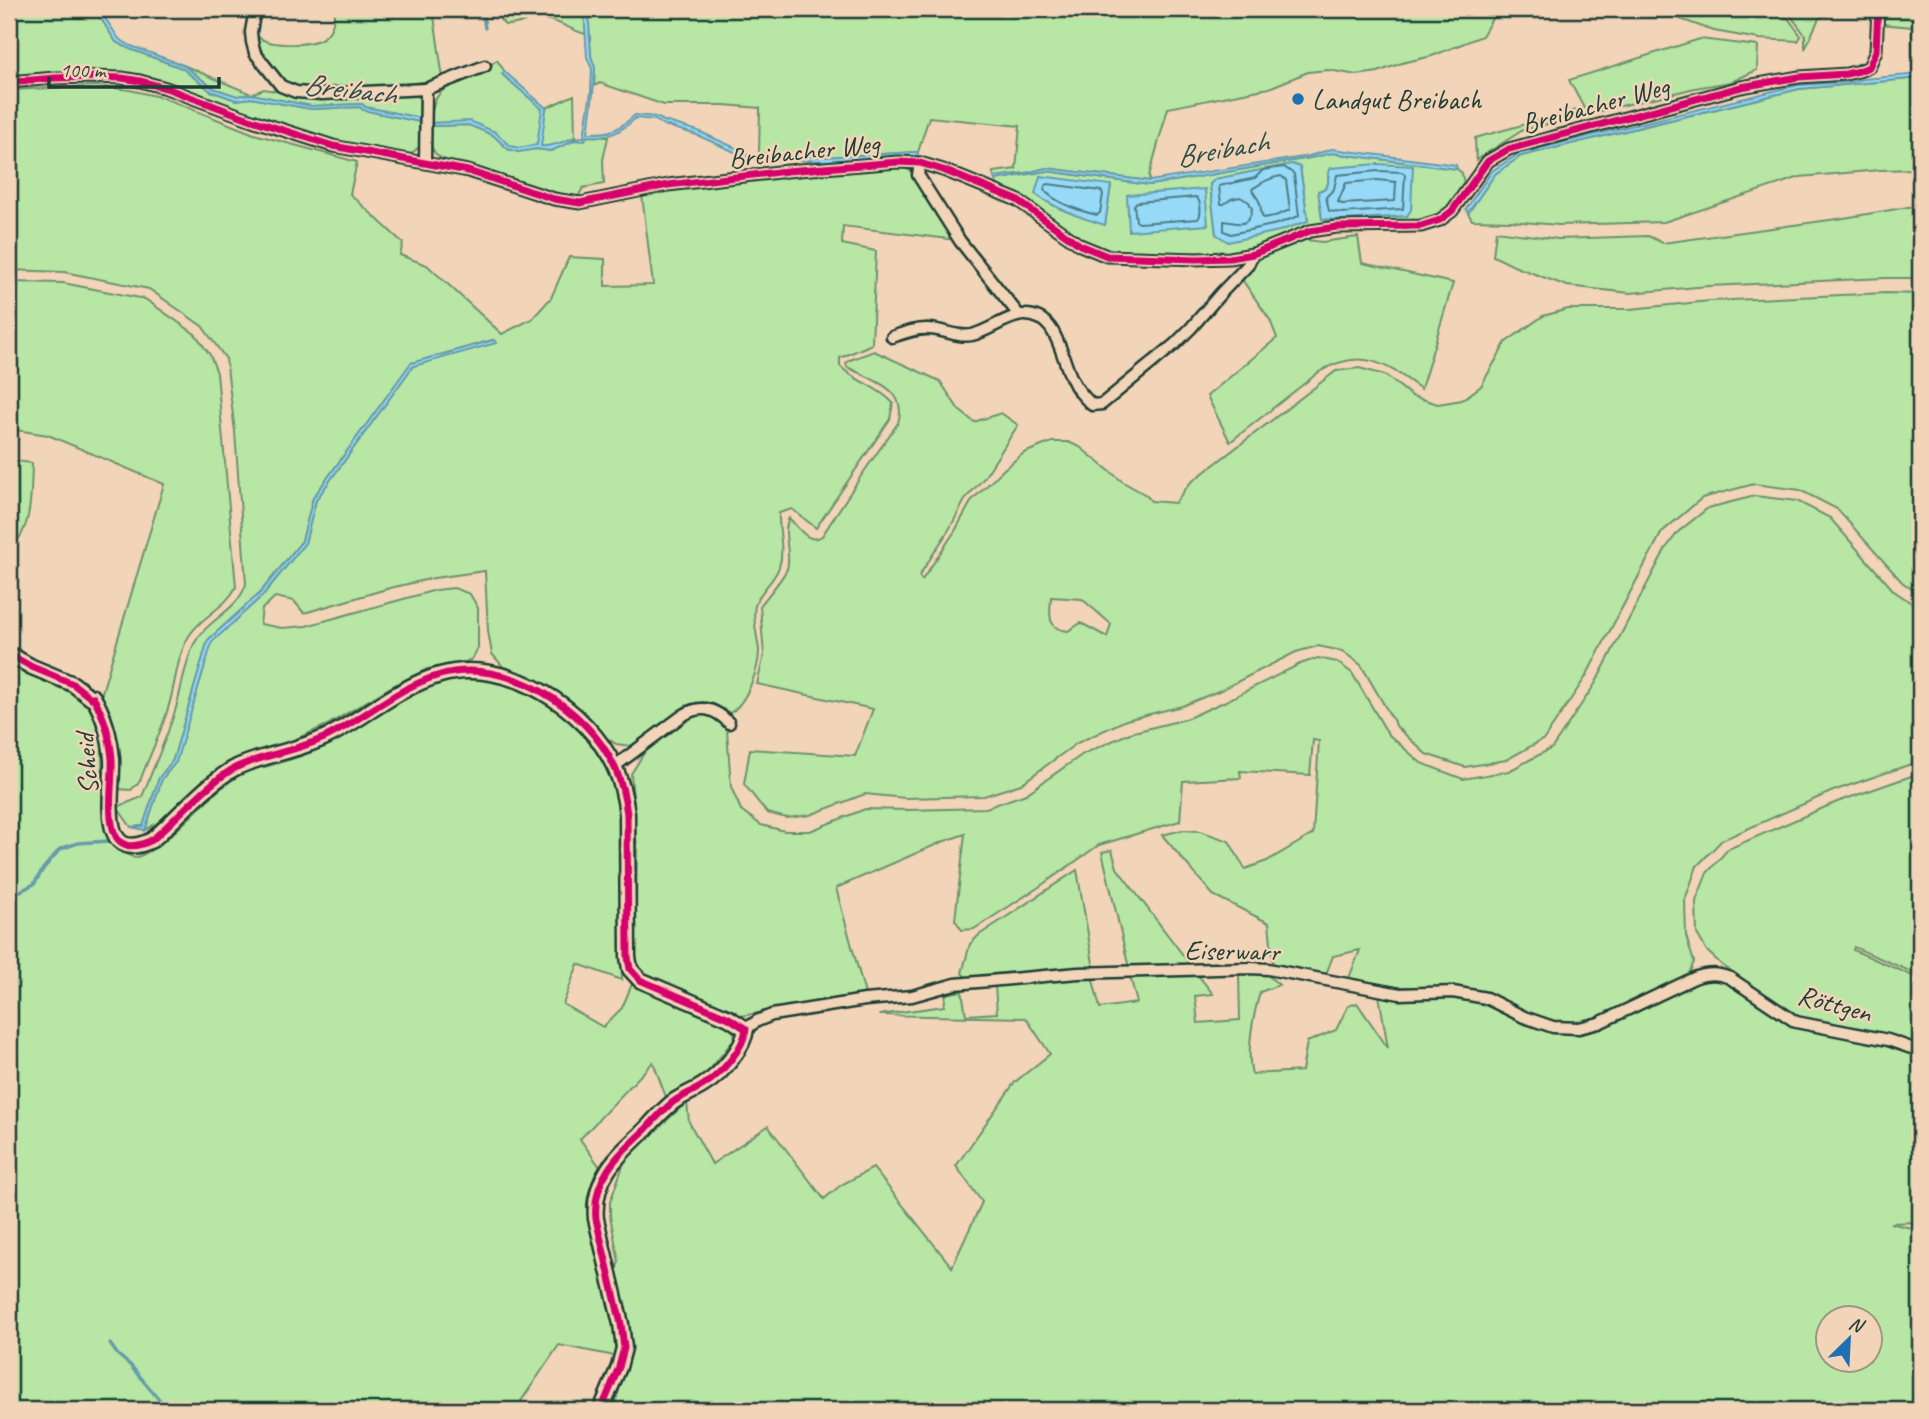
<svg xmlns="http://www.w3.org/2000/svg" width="1929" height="1419" font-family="Caveat,sans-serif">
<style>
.green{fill:#b8e6a4;stroke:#6c926c;stroke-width:2;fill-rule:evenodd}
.water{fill:#96daf8;stroke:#669baa;stroke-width:2}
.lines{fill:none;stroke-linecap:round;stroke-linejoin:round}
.shore{stroke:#4f7c82;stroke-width:2}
.stream{stroke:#669baa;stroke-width:3.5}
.street-casing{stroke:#1f3d34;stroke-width:15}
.secondary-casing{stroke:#1f3d34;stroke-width:19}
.street{stroke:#f2d4b8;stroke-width:10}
.secondary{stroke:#f2d4b8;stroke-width:14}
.cycleway-casing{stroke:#f2d4b8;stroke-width:11}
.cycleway{stroke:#d6006c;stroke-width:7}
.poi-dot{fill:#1f6fb2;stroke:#f2d4b8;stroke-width:2.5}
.labels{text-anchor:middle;stroke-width:5;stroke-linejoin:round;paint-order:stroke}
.poi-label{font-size:28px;fill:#1f3d34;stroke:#f2d4b8;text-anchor:start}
.street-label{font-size:28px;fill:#1f3d34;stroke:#f2d4b8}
.water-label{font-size:30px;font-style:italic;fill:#2b4d48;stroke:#f2d4b8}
</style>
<rect width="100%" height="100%" fill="#f2d4b8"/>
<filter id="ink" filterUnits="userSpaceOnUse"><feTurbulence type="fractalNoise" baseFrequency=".0143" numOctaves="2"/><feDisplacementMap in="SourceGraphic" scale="14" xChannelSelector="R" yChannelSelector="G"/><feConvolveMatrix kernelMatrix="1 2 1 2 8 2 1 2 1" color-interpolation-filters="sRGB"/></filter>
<g filter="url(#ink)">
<g class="green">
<polygon points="9,9 95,9 116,42 130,49 182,68 211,91 236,100 251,98 311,109 360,107 364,110 415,121 420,122 419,147 411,154 364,148 332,141 254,115 173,84 144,76 125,73 86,71 9,77"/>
<path d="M334,9H433L443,79L367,90H298L285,84L257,50L255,34C263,43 274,43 285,44C312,45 336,42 334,9Z"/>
<path d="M497,9H584L586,34C571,31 559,20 543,19C529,17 518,26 505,25L498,17Z"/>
<polygon points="588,9 1496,9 1496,12 1482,36 1432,56 1402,63 1378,72 1357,75 1328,70 1308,72 1269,88 1168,108 1149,176 1150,181 1046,168 1026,173 994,177 993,172 1016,169 1020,126 929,117 918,152 824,157 759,153 760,108 724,105 664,105 600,83 594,86 595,68 591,56"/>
<polygon points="1652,9 1767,9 1788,18 1801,36 1798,41 1759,39 1714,31"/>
<polygon points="1775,9 1844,9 1819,18 1805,49 1805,35 1788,12"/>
<polygon points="1882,9 1920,9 1920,74 1913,74 1912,27 1881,24"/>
<polygon points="1700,39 1758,46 1757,70 1731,82 1695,88 1523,130 1476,160 1475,138 1584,108 1569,80"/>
<path d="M497,60L505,72L503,75L543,109L537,145L518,148L510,146L495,132L470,122L431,123C432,82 454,87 483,71C488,68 492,63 497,60Z"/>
<polygon points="183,65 251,94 264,89 298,95 412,92 420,99 420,118 365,107 362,104 311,106 251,94 237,96 213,88"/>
<polygon points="1920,78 1920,169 1880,170 1800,177 1664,222 1559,225 1511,221 1472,220 1468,213 1495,174 1521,156 1799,89"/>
<path d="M97,86L130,90L164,98L254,134L357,162L350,194L403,243L400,255L427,265L502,334L532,319L551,298L569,257L605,259V286L653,285L642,195L669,189L890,166H900L911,171L957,240L843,226L842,244L876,251L872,344L840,358V366C855,382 878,386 893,403L890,419L816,528L792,509L779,513C778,530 785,550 779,567C775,580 761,590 756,603C751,613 758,639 759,651C759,669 746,704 730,713L709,704H691L631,746L616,744L604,736L590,720L561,694L527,676L505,669L492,654L488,631L485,571L434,578L390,588L304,613L294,601L275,597L262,609L260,624L282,628L306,626L436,590L454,588L470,594L478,608V648L472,659L460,664L427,669L391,687L327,725L285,744L253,753L227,763L204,779L167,817L145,830L162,779L176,761L211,642L263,595L305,543L316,500L413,366L495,343L493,340L411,363L313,498L302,541L260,593L208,640L173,760L159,778L143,826L131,827L117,807L142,797C153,768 166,740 175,711C182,689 184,665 194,644C207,619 238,611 246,584L235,432L226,359L202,326L149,289L64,272L9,270V90Z"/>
<polygon points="574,95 575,137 551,148 540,146 546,108"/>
<path d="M469,125L493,135L508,149L518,152L536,149L551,151L575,140L581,141L587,136L608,137L603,160L604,184L583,188L578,197C539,191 503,175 466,164C456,161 442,162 435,153C429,146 431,135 431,126Z"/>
<path d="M1332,153L1457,169L1462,173L1464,185L1458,197L1448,209L1434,218L1418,222L1324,223L1309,226L1255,249L1239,252L1149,253L1108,250L1096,247L1074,236L1029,202L998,186L995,180L1046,171L1150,185L1310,158ZM1300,167L1308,221L1216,234L1210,184ZM1328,175L1406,216L1341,220L1322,219L1319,191C1328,188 1329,185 1328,175ZM1111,185L1105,224C1081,218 1056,210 1036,194Z"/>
<polygon points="1920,205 1920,278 1885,278 1709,286 1630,293 1567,286 1516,267 1493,256 1496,231 1558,239 1648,236 1663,243 1844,218"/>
<path d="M1358,237L1362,263L1453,283L1421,389C1385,363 1362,347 1319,372L1230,442L1207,396L1277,338L1270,320L1241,278L1260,259L1273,251L1300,239L1322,242Z"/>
<path d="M9,282L63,283L145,299L195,334L210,355L217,373L236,587C226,607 204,615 191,633C177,653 176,682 169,705C162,731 149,756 140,781L131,790L118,789L117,749L113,724L100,699L164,484L48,435L9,429Z"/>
<path d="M1886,293L1920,294V595L1902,582L1837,509L1800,490L1754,484L1702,498L1662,532L1585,678L1544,739L1506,760L1465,767L1426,754L1397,727L1361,665L1342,651L1318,646L1296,652L1221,690L1182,706L1126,720L1077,743L1021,784L984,796L905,798L865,794L810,815L787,818L767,813L744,784L750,749L855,756L873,709L757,684L764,655L760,606C766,598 783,578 787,569C792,552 781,533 789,518C799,528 808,545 822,536L863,473L898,423C909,388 871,380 847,367L846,363L850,360L874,351L940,381L959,410L974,422L1001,413L1018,425L984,478L966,498L950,528L919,576L922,580L955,531L972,500L1004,469L1024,453L1052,442H1068L1080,447L1123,482L1146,495L1151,501L1175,503L1190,483L1336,371L1359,368L1385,375L1412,396L1438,404L1462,400L1481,386L1506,342L1543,316L1568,309H1630L1710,301ZM1051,597L1082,599L1111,624L1107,637L1081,623L1068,631C1046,629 1050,614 1051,597Z"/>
<path d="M9,460L32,463C31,487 33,532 11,546L9,545Z"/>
<polygon points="1755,496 1797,501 1830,518 1894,591 1920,609 1920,761 1833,791 1722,840 1697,866 1685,900 1686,936 1694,962 1688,976 1598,1018 1578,1023 1558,1022 1524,1012 1488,994 1449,987 1396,987 1349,978 1360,950 1333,956 1326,974 1273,964 1269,923 1213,895 1162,835 1182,830 1200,831 1229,841 1245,869 1267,861 1313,834 1319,741 1313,740 1310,775 1240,771 1241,778 1183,781 1180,821 1099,845 1039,887 974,929 962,930 955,920 965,834 942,842 836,888 865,994 741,1016 653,981 640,970 635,954 637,849 631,774 644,753 688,717 703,712 715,717 727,730 731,787 741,810 761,825 785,831 810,831 865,809 907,810 986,808 1026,794 1083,754 1130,733 1186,719 1226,701 1300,664 1318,658 1337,662 1352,673 1388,734 1421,763 1463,779 1509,771 1552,748 1595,684 1666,548 1678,532 1708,508"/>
<path d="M9,664L27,674L66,689L86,701L96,717L102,740L103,814L109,841L119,851L135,858C174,844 205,794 243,773C250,769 260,768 268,766C285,761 302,757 318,749C348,734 376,715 405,698C420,690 436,680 453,678C487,673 521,685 548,704C584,728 613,767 620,811C623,835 622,860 621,885C621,917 621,948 622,980L578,964L563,1004L603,1027L622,1008L632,984L718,1020L734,1032L735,1038L707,1073L667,1100L653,1062L580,1139L600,1167C595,1178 588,1190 587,1202C586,1211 589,1221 591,1229C597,1270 618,1315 615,1356L559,1345L515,1410H9Z"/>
<polygon points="1920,773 1920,973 1914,973 1854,947 1853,950 1913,976 1920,976 1920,1047 1889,1035 1808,1020 1791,1013 1722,965 1707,951 1697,934 1696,901 1707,873 1728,849 1837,802"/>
<polygon points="1112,850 1117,868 1192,967 1129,968 1102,852"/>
<path d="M1077,870L1094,969C1051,968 1009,975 967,979L962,973L970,944L979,935Z"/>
<path d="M1264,972L1279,985L1260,992C1253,1016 1246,1051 1252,1074L1302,1071L1307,1042L1336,1030L1348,1006L1357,1003L1388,1048L1379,995C1405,998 1430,994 1456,997C1473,999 1487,1005 1502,1013C1530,1027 1560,1036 1592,1030L1695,982C1704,979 1713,976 1722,979C1743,985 1769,1012 1790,1024C1808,1034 1832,1033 1853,1037C1876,1042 1898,1049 1920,1056V1222L1890,1223L1920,1230V1410H613L629,1357V1338L615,1272L619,1262L610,1216V1202L624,1163L630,1154L687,1102L689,1122L712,1164L768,1126L824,1199L841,1185L873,1168L952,1267L982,1202L956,1166L1015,1082L1050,1054L1026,1018L879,1015L944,1006L946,994L962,991L966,1015L997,1013L995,986L1092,976L1100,1008L1137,1003L1130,976L1197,974L1213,994L1195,996L1198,1023L1240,1020L1239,973ZM1828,1318H1870V1360H1828Z"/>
</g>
<g class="water">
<polygon points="95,9 99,9 119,39 131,46 183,65 213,88 237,96 251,94 311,106 362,104 365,107 420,118 420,122 363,110 360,107 311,109 251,98 236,100 211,91 182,68 130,49 116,42"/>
<path d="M584,9H588L591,56L595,68L593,94L588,133C611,134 618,130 635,115L656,117L664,121L698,131L747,153L746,157L697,135L664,125L655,120L636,118C617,134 612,137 587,136L585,140H575L551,151L536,149L518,152L508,149L493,135L469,125L431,126V123L470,121L495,132L510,146L518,148L537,145L542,109L502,74L505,72L546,108L541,146C556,148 568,137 584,137L591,92L592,69L587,57Z"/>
<polygon points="1920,74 1920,78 1799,89 1521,156 1495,174 1468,213 1466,209 1492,171 1520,153 1798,85 1851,82 1864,79"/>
<polygon points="1332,149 1456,165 1457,169 1332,153 1310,158 1150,185 1047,171 995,180 994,177 1026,173 1046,168 1150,181 1309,156"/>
<polygon points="918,152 917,158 890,157 825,161 761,159 759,153 824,157"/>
<polygon points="1292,164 1300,167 1308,221 1279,231 1228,242 1216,234 1210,184 1215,179"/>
<path d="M1378,164L1413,166L1411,210L1407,216L1341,220L1322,219L1318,191C1335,186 1324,179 1331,168Z"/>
<path d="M1040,176L1111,185L1105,225C1081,218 1056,209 1035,194Z"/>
<polygon points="1205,189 1208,225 1129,231 1127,195"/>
<polygon points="494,340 496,343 413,366 316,500 305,543 263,595 212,642 176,762 162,779 145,830 131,827 143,826 159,778 173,760 208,640 260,593 302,541 313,498 411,363"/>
</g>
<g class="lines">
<g class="shore">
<path d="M1284,167L1294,174L1299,216L1277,224L1231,234L1224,231V221C1237,222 1248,230 1252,209L1249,202L1240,197L1231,199L1224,204H1221L1219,186L1255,178L1263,170Z"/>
<polygon points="1378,171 1402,172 1405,174 1403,209 1342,213 1329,211 1326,197 1334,189 1337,175"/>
<path d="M1281,176L1286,180L1290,210L1275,216L1263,218C1260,213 1262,207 1259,201C1257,196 1253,194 1252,189C1262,183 1269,178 1281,176Z"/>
<polygon points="1378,180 1396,182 1395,201 1342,204 1338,202 1346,183"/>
<path d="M1048,184L1101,191L1103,194L1100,213L1097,215C1080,211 1056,203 1044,190L1045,186Z"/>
<path d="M1196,197C1201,201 1202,214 1198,219L1139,223L1136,221L1134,205L1137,202Z"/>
</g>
<g class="stream">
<polyline points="484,9 483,14 485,28"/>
<polyline points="9,897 34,884 43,869 60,849 78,843 109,841"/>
<polyline points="110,1344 118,1355 130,1365 168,1410"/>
</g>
<defs>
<g id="street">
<polyline points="255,9 251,32 252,42 255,53 281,86 296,92 322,94 426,89"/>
<polyline points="9,82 55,78 91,77 122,78 140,81 166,88 252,120 333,146 468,171 554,199 580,203 668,185 787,171 898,162 920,163 943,170 1017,200 1080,245 1107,256 1196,259 1230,258 1253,254 1310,231 1337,227 1421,226 1440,220 1452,211 1488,161 1509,149 1741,87 1799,77 1846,74 1859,71 1869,67 1876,51 1878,9"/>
<polyline points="425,162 426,89 485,66"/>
<polyline points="920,163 918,175 960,241 1019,315"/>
<path d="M892,337C904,333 916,328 929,329C943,329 957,338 972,335C989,331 1007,316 1023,315C1058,313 1060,356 1072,379C1076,389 1084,397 1092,405L1102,404L1175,344L1191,328L1221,293L1248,265L1253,254"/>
<path d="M615,766L682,716C700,704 715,708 729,723"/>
<path d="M746,1029L757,1021L772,1015L865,1000L912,996L955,984L1078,973L1251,968L1268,969L1400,994L1453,992L1486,998L1524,1017L1553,1027L1579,1028L1599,1023L1694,978C1708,973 1717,973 1730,978L1796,1022L1888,1040L1920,1051"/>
</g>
<path id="secondary" d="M9,654L32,667L73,684L91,698L93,697C105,717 110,736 112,759C114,787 95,868 152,840C176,819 210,780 237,767C266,754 298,751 328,736C366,717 398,687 440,675C506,656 588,708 615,768C622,783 625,798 627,814L628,957L630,969L640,980L729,1018L746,1029C744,1048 721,1074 705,1084C695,1091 683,1095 673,1102C663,1110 654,1120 646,1129C618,1155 592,1178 596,1219L621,1324L624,1348L619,1367L601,1410"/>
</defs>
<use href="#street" class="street-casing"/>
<use href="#secondary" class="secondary-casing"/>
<use href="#street" class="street"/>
<use href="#secondary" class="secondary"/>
<defs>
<g id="cycleway">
<polyline points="9,82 55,78 91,77 122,78 140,81 166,88 252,120 333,146 468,171 554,199 580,203 668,185 787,171 898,162 920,163 943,170 1017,200 1080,245 1107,256 1196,259 1230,258 1253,254 1310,231 1337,227 1421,226 1440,220 1452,211 1488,161 1509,149 1741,87 1799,77 1846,74 1859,71 1869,67 1876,51 1878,9"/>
<path d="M9,654L32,667L73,684L91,698L93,697C105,717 110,736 112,759C114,787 95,868 152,840C176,819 210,780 237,767C266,754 298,751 328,736C366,717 398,687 440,675C506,656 588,708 615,768C622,783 625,798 627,814L628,957L630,969L640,980L729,1018L746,1029C744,1048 721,1074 705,1084C695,1091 683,1095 673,1102C663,1110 654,1120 646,1129C618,1155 592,1178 596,1219L621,1324L624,1348L619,1367L601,1410"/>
</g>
</defs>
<use href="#cycleway" class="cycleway-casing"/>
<use href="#cycleway" class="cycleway"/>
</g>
</g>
<circle class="poi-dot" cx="1298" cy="99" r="7"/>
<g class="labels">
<g class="poi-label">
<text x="1312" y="109">Landgut Breibach</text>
</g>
<g class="street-label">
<text transform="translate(1595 104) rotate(-15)" y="10">Breibacher Weg</text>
<text transform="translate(804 150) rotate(-6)" y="10">Breibacher Weg</text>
<text transform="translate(86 764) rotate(-94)" y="10">Scheid</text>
<text transform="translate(1232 950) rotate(1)" y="10">Eiserwarr</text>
<text transform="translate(1835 1003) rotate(15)" y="10">Röttgen</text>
</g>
<g class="water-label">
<text transform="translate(350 89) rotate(7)" y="10">Breibach</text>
<text transform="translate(1222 149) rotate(-10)" y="10">Breibach</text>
</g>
</g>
<rect width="1929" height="1419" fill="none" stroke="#f2d4b8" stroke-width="35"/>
<rect x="18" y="18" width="1894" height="1384" fill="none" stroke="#1f3d34" stroke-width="2.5" filter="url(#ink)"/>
<g transform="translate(1849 1339) rotate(24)"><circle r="33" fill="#f2d4b8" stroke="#9e9883" stroke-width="2"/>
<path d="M0-5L12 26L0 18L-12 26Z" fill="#1f6fb2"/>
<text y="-10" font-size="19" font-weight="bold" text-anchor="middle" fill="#1f3d34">N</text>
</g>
<path d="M49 77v10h170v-10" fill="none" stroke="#1f3d34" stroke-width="3.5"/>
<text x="60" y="77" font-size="21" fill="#1f3d34" stroke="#f2d4b8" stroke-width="5" paint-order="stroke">100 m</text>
</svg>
